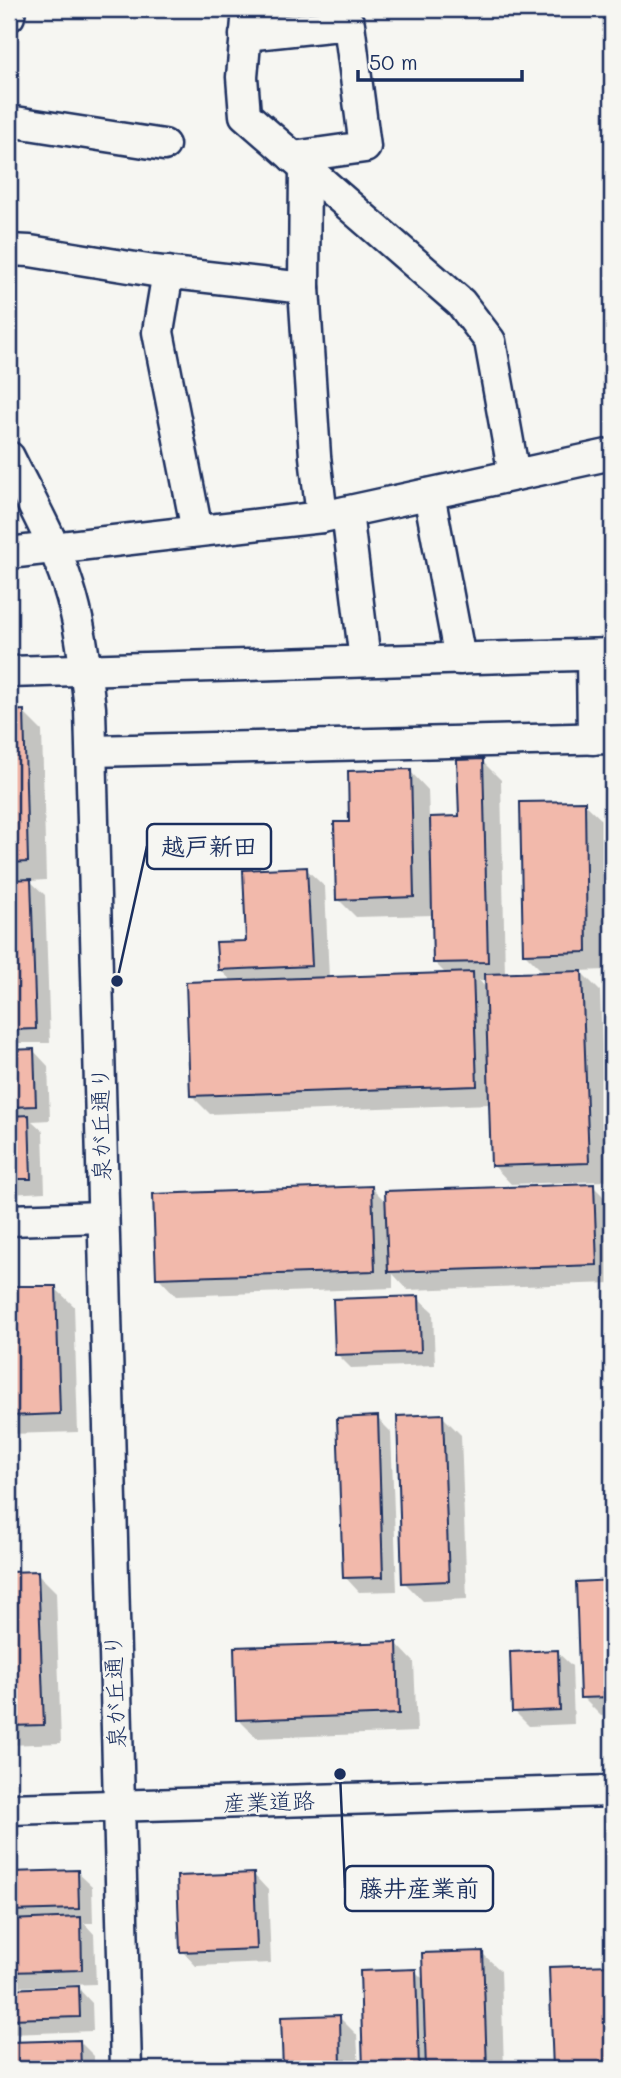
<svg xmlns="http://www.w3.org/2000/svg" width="621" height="2078" font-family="Mali,'Klee One',sans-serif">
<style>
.shadow{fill:#0003;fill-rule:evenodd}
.building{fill:#f2b9ab;stroke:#1b2f5e;stroke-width:2}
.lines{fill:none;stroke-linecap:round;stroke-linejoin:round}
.minor-casing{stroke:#1b2f5e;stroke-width:35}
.minor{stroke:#f6f6f2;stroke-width:30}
.labels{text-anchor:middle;stroke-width:5;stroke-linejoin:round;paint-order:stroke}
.street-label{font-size:23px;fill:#1b2f5e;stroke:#f6f6f2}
.leader{fill:none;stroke:#1b2f5e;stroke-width:2.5}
.callout-dot{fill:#1b2f5e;stroke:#f6f6f2;stroke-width:2.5}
.callout{fill:#f6f6f2;stroke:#1b2f5e;stroke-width:2.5}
.callout-label{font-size:24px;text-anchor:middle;font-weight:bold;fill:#1b2f5e}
</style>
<rect width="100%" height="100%" fill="#f6f6f2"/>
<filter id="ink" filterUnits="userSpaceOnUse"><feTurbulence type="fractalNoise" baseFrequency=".0143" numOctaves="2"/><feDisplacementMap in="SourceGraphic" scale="14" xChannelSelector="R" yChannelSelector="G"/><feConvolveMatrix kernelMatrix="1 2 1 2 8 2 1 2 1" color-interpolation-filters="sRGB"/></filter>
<g filter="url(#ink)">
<g class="shadow">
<polygon points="9,712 23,712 42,731 46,880 30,881 45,895 50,1043 9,1043"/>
<path d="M482,761L501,780L505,975L545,974L524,953L584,803L603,821L605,970L580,971L600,991L607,1181L511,1184L493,1165L491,1104L210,1114L192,1096L233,982L219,969L248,943L306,869L325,887L329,979L447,975L435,963L434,915L356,917L338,899L351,823L410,771L428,790L429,819L460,818ZM479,980H487V989Z"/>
<polygon points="34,1051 48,1066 50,1120 32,1121 43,1131 45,1192 9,1194 9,1052"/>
<polygon points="593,1186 612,1205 612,1283 408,1290 393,1274 393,1288 176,1296 158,1277 372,1188 387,1203"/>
<polygon points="9,1288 55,1288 74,1306 78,1432 9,1434"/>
<polygon points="418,1298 433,1312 435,1365 351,1368 337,1354"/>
<polygon points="442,1416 461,1435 467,1599 423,1601 404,1582"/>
<polygon points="377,1418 391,1432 397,1591 359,1592 345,1577"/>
<polygon points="37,1573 56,1592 61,1743 9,1745 9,1574"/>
<polygon points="612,1582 612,1715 601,1716 582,1697 578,1583"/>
<polygon points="396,1643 414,1662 417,1732 257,1738 238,1719"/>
<polygon points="557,1652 572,1666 574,1724 529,1726 514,1711"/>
<polygon points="77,1872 92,1886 93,1923 84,1923 94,1934 96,1984 9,1987 9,1921 13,1921 9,1917 9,1874"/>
<polygon points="254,1875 268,1890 271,1963 196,1966 182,1951"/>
<polygon points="482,1953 501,1971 504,2069 365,2069 361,1973 415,1971 425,1981"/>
<polygon points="612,1966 612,2069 554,2069 551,1969"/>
<polygon points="78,1988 92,2003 93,2031 9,2034 9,1991"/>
<polygon points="339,2017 357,2035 359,2069 285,2069 283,2019"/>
<polygon points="79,2041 94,2056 94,2069 9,2069 9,2044"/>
</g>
<g class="building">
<polygon points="24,710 28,862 9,863 9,711"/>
<polygon points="483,759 488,962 433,963 430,817 459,816 457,760"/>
<polygon points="411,769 414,897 336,900 334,822 349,822 348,771"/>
<polygon points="585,801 587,952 523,954 520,802"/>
<polygon points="307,867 312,966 218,970 216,942 246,941 243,870"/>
<polygon points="31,879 36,1029 9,1030 9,880"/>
<polygon points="582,971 589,1163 491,1166 485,974"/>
<polygon points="473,972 477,1086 190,1096 186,982"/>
<polygon points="34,1049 36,1106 9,1107 9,1050"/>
<polygon points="29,1115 31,1179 9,1179 9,1116"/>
<polygon points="594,1184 597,1265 388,1272 385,1191"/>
<polygon points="372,1186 375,1271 156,1278 153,1194"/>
<polygon points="9,1286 56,1286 60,1414 9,1416"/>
<polygon points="419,1296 421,1352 335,1355 333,1299"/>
<polygon points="443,1414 449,1581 402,1583 397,1416"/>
<polygon points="378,1416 383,1577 343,1578 337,1418"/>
<polygon points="38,1571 44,1725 9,1726 9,1572"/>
<polygon points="612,1580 612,1697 580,1698 576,1582"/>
<polygon points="397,1642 399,1714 236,1720 234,1647"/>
<polygon points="558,1650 560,1710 512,1712 510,1652"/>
<polygon points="78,1870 79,1909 9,1911 9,1872"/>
<polygon points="254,1873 257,1949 180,1952 177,1876"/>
<polygon points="81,1917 82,1970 9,1972 9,1920"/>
<polygon points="483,1951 487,2069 426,2069 422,1953"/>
<polygon points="612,1965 612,2069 553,2069 549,1967"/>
<polygon points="416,1969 419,2069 363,2069 360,1971"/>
<polygon points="79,1986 80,2017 9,2019 9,1989"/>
<polygon points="340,2015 341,2069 283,2069 281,2017"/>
<polygon points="80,2040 81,2069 9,2069 9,2042"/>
</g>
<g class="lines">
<defs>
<g id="minor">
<polyline points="248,9 242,77 245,115 461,303 490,341 514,475"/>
<polyline points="9,16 10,9"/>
<polyline points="245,35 349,24 365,147 293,157"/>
<polyline points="9,121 164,145"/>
<polyline points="305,166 304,288 315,456 322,517"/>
<polyline points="9,250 30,251 154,271 304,288"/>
<polyline points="168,272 158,332 197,531"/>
<path d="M9,457C29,498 54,541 68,585C81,624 85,667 90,708L126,2069"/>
<polyline points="429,494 460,659"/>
<polyline points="347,512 365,661"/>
<polyline points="9,553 322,517 612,454"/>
<polyline points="592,655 593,739"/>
<polyline points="9,672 612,654"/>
<polyline points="92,751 612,738"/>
<polyline points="9,1220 103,1217"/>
<polyline points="9,1809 612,1791"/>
</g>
</defs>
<use href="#minor" class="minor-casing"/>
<use href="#minor" class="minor"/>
</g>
</g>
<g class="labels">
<g class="street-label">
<text transform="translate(101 1124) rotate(-91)" y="8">泉が丘通り</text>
<text transform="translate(115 1691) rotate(-92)" y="8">泉が丘通り</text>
<text transform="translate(269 1802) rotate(-2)" y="8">産業道路</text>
</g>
</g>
<path class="leader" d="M117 981L147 846M340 1774L345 1888"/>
<g class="callout-dot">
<circle cx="117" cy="981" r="7"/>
<circle cx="340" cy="1774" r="7"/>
</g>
<g class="callout">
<rect x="147" y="824" width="124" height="45" rx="7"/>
<rect x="345" y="1866" width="148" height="45" rx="7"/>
</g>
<g class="callout-label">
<text x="209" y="855">越戸新田</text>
<text x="419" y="1897">藤井産業前</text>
</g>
<rect width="621" height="2078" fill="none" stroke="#f6f6f2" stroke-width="35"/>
<rect x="18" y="18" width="586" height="2043" fill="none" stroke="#1b2f5e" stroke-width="2.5" filter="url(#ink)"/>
<path d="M358 70v10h164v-10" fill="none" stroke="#1b2f5e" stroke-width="3.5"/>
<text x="369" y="70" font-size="21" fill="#1b2f5e" stroke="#f6f6f2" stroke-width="5" paint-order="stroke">50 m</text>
</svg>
